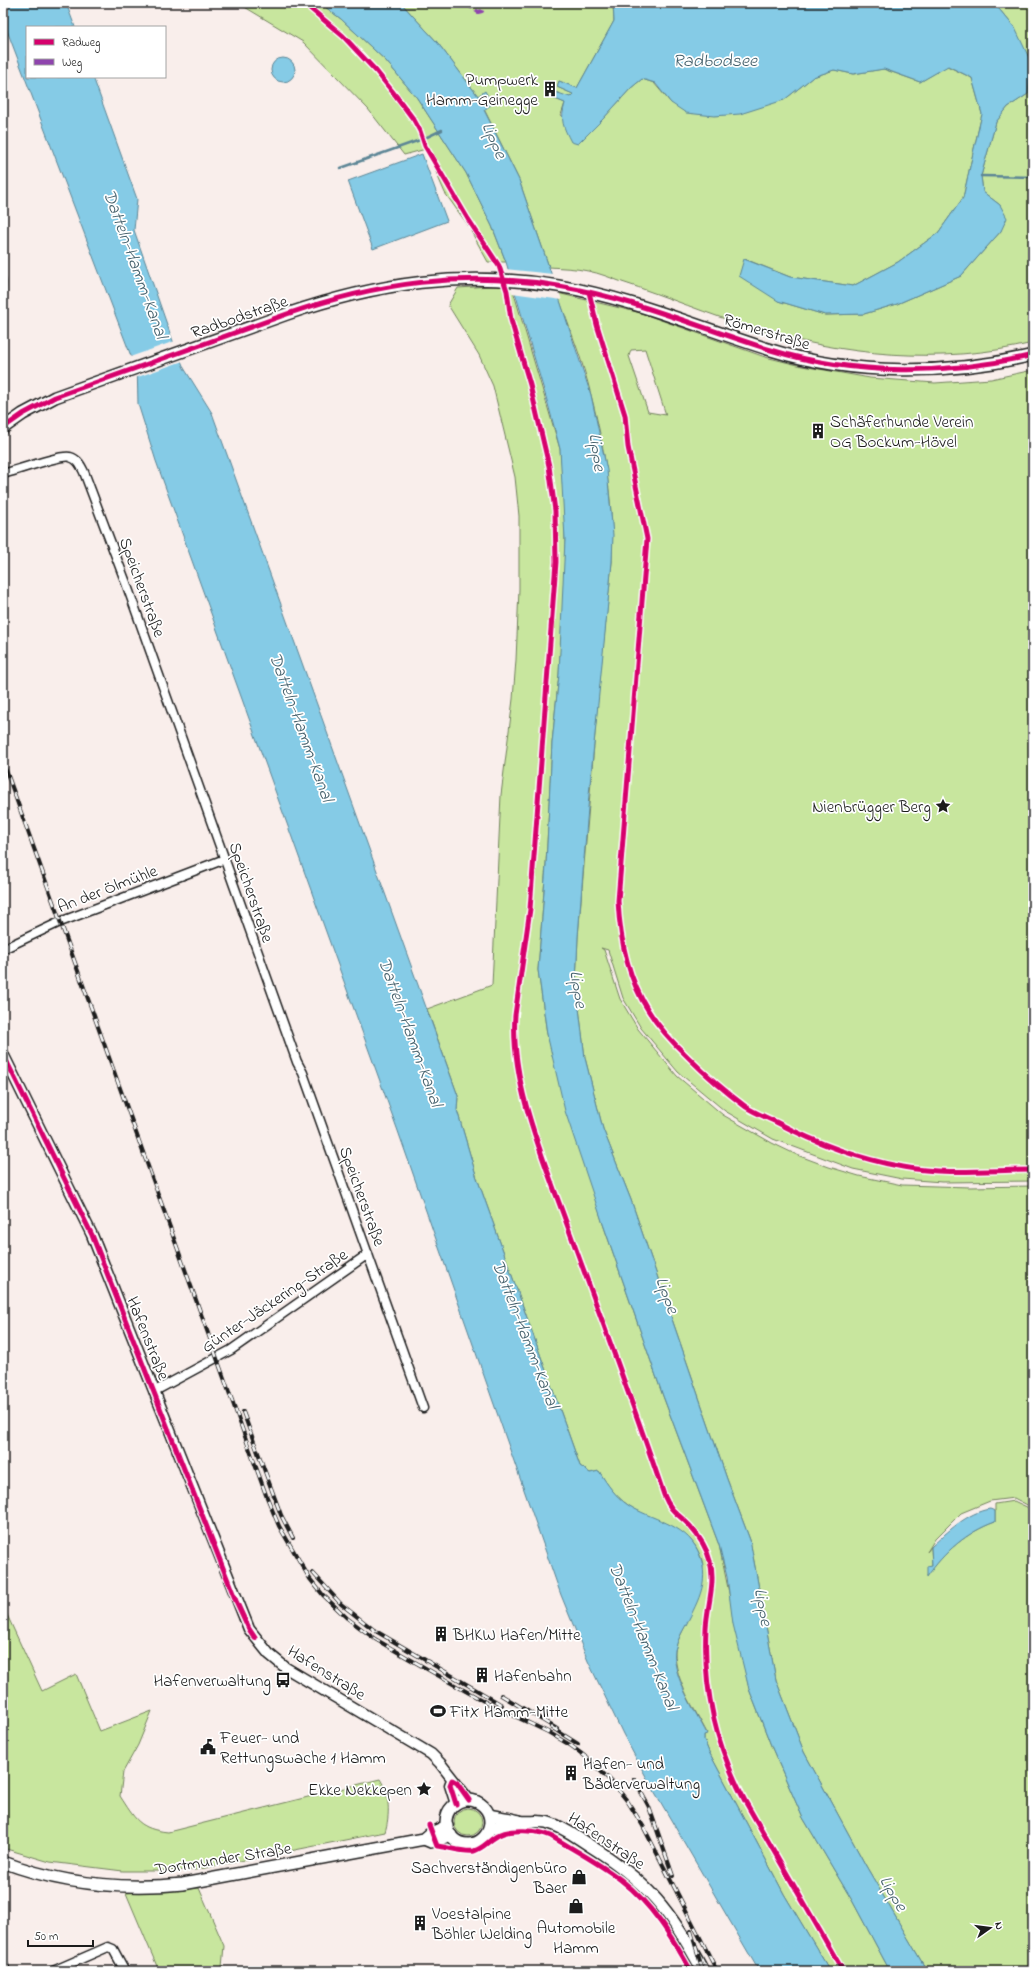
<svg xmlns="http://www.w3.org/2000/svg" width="1036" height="1974" font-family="'Indie Flower',sans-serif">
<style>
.green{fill:#c8e69e;stroke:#72815d;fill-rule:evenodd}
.water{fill:#85cbe6;stroke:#5b8595}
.pier{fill:#f9eeeb}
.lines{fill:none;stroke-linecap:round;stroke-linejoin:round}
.stream{stroke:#5b8595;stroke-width:2.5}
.minor-casing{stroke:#1c1c1c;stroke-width:11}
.tertiary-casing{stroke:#1c1c1c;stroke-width:13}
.secondary-casing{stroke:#1c1c1c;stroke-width:14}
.minor{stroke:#fff;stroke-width:8}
.tertiary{stroke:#fff;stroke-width:10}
.secondary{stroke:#fff;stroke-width:11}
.rail-casing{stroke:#1c1c1c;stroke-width:4}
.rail{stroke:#fff;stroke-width:2.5;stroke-dasharray:8;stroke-linecap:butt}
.quiet{stroke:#8e44ad;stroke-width:4;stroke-dasharray:8 4;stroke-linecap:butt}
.cycleway-casing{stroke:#fff;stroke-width:8}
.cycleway{stroke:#d6006c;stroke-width:5}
.labels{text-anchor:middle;stroke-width:3.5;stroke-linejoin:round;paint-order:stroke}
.poi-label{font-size:17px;fill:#1c1c1c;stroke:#fff;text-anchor:start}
.street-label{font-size:17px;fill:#1c1c1c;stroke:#fff}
.water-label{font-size:18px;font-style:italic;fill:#46626d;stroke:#fff}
</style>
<rect width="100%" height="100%" fill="#f9eeeb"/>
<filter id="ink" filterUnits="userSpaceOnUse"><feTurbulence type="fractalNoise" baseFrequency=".025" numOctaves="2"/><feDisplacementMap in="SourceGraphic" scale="8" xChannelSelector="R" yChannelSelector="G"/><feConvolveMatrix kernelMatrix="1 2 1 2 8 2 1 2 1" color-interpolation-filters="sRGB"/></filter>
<g filter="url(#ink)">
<g class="green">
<polygon points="238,3 320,3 341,19 386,61 417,98 466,173 492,226 506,262 488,262 467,224 445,193 426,149 404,155 368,109 303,42"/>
<path d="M401,3H613L614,21L577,88L559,81L557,87L573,94L570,97L553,98L565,103L561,115L578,144L603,119L631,88L642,79L654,83L671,103L784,100L813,77L834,70L853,74L883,69L920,82L947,66L972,78L982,114L973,153L963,198L938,233L898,262L853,286L790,277L745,259L778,301L825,315L864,314L897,304L961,276L1001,231L1000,205L983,192L981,176L996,122L1008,107L1028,94L1015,28L994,3H1033V343C940,365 844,356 753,328C709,315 666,296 622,282C611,278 599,273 588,271C575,268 561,268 549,267L519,180L484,109L492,103L485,92L478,96L437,42Z"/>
<path d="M491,286L512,287L560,449L564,490L565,539L564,597L559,674L552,743L546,864L538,970L547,1034L603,1224L663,1396L719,1545L749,1689L772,1748L802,1816L853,1902L890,1971H830L784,1894L709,1752L704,1740V1735L707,1733C695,1709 675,1681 675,1652C676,1642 682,1633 686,1624C689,1618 703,1571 703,1566C703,1561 700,1555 698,1551C688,1527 648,1519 628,1505C615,1496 607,1485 599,1471L590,1473L580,1466L476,1175L457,1110L458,1096L427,1009L492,985L501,795L513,699L516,660L519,589V516L515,477L493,386L479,355L448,305L458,288Z"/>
<path d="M557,293L641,313L765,357L802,366L870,378L935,383L991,379L1033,370V1181L942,1182L902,1179L853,1169L773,1139L725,1111L678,1072L641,1028L623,998L608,950L601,948L604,950L620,999L638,1029L677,1076L723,1115L772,1143L797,1155L829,1167L859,1176L902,1185L970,1187L1033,1186V1508L1014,1498L990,1501L961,1513L935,1539L927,1552L931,1547L932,1565L927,1576C944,1552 967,1532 995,1522V1504L1014,1501L1033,1510V1971H927L866,1866L804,1752L776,1680L750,1540L727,1479L631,1200L603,1129L585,1058L576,983L578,937L598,697L612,562C614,506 605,449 591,395C583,361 569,327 557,293ZM645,349L666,415L648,412L629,356L631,350Z"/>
<path d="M3,1606L42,1691L76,1674L100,1731L152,1711L138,1745L123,1772L120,1796C135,1819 139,1829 168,1832L380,1779C390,1794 390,1816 385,1832L195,1870L159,1871H123L50,1862L3,1848Z"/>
<circle cx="468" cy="1822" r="14"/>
<polygon points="199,1888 224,1946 222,1967 224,1971 159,1971 126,1893"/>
</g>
<g class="water">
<path d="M3,3H66L75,27H27V77H93L137,199L134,230L171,336L184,368L212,413L458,1096L457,1110L476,1175L580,1466L590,1473L599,1471C607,1484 615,1496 628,1505C651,1520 685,1523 698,1551C711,1579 699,1599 686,1625C682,1632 677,1641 675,1650C671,1675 696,1712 707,1734L704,1735V1740L709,1752L784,1894L830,1971H759L653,1789L654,1785L650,1784L623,1734L588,1661L561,1595L398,1131L156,461L138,404L137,362L131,356L3,20Z"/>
<polygon points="320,3 401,3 437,42 478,96 485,91 492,104 484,110 519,180 549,267 591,395 607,470 613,535 612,562 589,795 578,937 576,983 585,1058 603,1129 631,1200 727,1479 750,1540 776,1680 804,1752 866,1866 927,1971 890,1971 853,1902 802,1816 772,1748 749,1689 733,1624 727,1577 719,1545 663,1396 603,1224 565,1111 547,1034 538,970 546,865 552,743 559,674 565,539 560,449 548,404 506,262 492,226 466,173 417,98 386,61 341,19"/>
<path d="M613,3H994L1015,28L1031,62L1028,94L1008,107L996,122L981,176L983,192L1000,205L1007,218L1001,231L961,276L897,304L864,314L825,315L778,301L739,276L744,259L790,277L853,286L898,262L938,233L963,198L973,153L982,114L972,78L948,66L920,82L884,69L853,74L834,70L813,77L784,100L740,114L714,116L686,113L671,103L655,83L642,79L631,88L603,119L578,144L571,142C563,126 560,121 565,103L553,98L555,92L570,97L573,94L557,87L559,81L577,88L614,21Z"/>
<circle cx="283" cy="70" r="12"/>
<polygon points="422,154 447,221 373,249 348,181"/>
<path d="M990,1509L995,1511V1522C967,1532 944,1552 927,1577V1566L932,1565L931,1547C947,1532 968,1512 990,1509Z"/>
</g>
<g class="pier">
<polygon points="505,269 553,274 562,300 512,293"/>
<polygon points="175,341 183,361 135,378 135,363 130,357"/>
</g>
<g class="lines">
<g class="stream">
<polyline points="427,137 442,130"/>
<polyline points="341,168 420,140"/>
<polyline points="981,176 1033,177"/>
</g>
<defs>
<g id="minor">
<path d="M3,474C15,471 62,454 70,457C78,459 81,466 84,472L126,583L297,1062L303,1073L423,1408"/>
<polyline points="3,949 60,922 225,859"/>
<polyline points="155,1391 231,1350 368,1254"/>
<polyline points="3,1965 6,1971"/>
<polyline points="53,1971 108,1947 113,1949 125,1971"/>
</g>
<g id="tertiary">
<polyline points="3,1054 92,1235 249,1629 269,1654 286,1668 431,1754 440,1763 469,1800"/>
<polyline points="452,1780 450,1785 456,1804"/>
</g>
<g id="secondary">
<path d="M3,428L23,414L55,397L287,314C377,283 463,270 558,286C632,298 700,328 771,350C855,376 949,375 1033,355"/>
<circle cx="468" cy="1822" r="22"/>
<path d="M490,1815C500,1818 510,1818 519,1821C528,1823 540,1820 549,1823C564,1827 576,1837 589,1845C647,1881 671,1911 703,1971"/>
<polyline points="490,1828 516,1825 519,1821"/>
<polyline points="424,1839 431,1842 451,1835"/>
<path d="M3,1862C61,1884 122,1890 183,1884L424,1839L431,1833L447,1826"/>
</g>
</defs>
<use href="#minor" class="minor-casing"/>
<use href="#tertiary" class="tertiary-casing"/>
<use href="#secondary" class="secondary-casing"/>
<use href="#minor" class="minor"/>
<use href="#tertiary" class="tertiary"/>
<use href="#secondary" class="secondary"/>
<defs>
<g id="rail">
<polyline points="3,271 5,282 3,335"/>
<polyline points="3,762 266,1495 279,1526 310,1579 323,1595 347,1618 375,1639 453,1684 489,1704 548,1732 570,1745 586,1757 612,1782 628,1802 643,1826 717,1971"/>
<polyline points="243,1412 281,1515 293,1538"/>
<polyline points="313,1573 341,1604 374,1630 502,1705"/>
<polyline points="501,1695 557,1729"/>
<polyline points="551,1727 578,1744"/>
<polyline points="634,1779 649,1807 673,1876"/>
<polyline points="691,1931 703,1971"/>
</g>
</defs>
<use href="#rail" class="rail-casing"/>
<use href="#rail" class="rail"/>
<polyline class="quiet" points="466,3 478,12 482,11 485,3"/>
<defs>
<g id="cycleway">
<path d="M304,3L343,36L376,71L396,96L414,120L420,131L425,146L468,219L499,266L507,291L511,320L530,385L549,466L555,511L556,562L530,909L515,1015C510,1085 546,1165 569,1230C601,1318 634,1406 664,1495C671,1512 677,1513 689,1525C698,1535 707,1548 710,1561C716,1583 707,1606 706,1628C703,1689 716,1747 745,1801L843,1971"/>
<path d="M589,292L597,325L625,415L628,447L647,539L618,901C620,939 627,977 648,1010C659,1028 674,1044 689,1058C707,1076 726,1092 746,1107C755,1113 766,1117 776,1122C816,1143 859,1159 903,1167C945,1175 991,1170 1033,1170"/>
<path d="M3,428L23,414L55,397L287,314C377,283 463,270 558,286C632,298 700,328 771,350C855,376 949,375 1033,355"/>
<polyline points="3,1054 92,1235 236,1601 249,1629 255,1638"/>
<polyline points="456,1804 450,1785 452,1780 457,1783 469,1800"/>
<path d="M429,1825L437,1846C446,1847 466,1853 474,1851C484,1848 488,1841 497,1836C509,1828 538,1830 551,1836C574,1850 599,1863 621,1880C652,1904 672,1937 691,1971"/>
</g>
</defs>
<use href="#cycleway" class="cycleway-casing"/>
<use href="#cycleway" class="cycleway"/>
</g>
</g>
<defs>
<symbol id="building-bare" viewBox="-9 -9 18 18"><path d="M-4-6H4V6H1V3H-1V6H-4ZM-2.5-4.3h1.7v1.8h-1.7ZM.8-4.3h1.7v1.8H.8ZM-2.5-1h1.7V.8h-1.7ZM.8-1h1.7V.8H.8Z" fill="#1c1c1c" stroke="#fff" stroke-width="2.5" paint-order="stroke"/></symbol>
<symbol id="sight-bare" viewBox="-9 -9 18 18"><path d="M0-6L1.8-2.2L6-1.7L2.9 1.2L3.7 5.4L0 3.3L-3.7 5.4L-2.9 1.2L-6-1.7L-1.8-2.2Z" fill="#1c1c1c" stroke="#fff" stroke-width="2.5" paint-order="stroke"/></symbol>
<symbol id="bus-bare" viewBox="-9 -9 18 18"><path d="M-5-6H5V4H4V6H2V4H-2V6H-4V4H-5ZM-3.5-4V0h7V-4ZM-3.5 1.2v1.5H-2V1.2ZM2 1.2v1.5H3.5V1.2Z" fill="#1c1c1c" stroke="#fff" stroke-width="2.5" paint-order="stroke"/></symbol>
<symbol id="stadium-bare" viewBox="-9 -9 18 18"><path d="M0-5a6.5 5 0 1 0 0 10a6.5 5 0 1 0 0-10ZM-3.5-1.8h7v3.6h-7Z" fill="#1c1c1c" stroke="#fff" stroke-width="2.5" paint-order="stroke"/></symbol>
<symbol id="civic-bare" viewBox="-9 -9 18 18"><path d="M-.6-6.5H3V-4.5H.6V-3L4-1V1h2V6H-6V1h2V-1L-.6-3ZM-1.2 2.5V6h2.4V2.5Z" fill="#1c1c1c" stroke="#fff" stroke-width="2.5" paint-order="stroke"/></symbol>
<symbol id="shop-bare" viewBox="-9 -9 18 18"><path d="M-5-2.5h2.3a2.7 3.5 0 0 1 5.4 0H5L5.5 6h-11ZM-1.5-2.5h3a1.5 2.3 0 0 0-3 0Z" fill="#1c1c1c" stroke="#fff" stroke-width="2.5" paint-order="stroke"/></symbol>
</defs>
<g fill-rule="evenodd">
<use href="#building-bare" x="539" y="78" width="22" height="22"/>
<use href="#building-bare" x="807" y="420" width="22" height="22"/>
<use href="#sight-bare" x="932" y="795" width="22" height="22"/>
<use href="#building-bare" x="430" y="1623" width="22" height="22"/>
<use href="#building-bare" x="471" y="1664" width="22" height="22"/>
<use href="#bus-bare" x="272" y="1669" width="22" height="22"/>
<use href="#stadium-bare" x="427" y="1700" width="22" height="22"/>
<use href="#civic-bare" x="197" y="1736" width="22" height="22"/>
<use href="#building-bare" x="560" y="1762" width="22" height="22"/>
<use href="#sight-bare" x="413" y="1778" width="22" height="22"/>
<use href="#shop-bare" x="568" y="1866" width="22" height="22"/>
<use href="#shop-bare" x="565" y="1895" width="22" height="22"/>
<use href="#building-bare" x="409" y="1912" width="22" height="22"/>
</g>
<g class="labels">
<g class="poi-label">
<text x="538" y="85" text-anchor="end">Pumpwerk<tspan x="538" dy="20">Hamm-Geinegge</tspan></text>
<text x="830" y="427">Schäferhunde Verein<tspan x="830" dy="20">OG Bockum-Hövel</tspan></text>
<text x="931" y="812" text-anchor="end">Nienbrügger Berg</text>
<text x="453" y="1640">BHKW Hafen/Mitte</text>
<text x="494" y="1681">Hafenbahn</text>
<text x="271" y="1686" text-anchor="end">Hafenverwaltung</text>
<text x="450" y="1717">FitX Hamm-Mitte</text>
<text x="220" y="1743">Feuer- und<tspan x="220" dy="20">Rettungswache 1 Hamm</tspan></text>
<text x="583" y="1769">Hafen- und<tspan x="583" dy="20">Bäderverwaltung</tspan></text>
<text x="412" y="1795" text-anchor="end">Ekke Nekkepen</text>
<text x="567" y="1873" text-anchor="end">Sachverständigenbüro<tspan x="567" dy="20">Baer</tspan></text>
<text x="432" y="1919">Voestalpine<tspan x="432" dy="20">Böhler Welding</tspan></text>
<text x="576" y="1933" text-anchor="middle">Automobile<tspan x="576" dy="20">Hamm</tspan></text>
</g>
<g class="street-label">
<text transform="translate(239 316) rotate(-19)" y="6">Radbodstraße</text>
<text transform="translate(767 331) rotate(17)" y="6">Römerstraße</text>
<text transform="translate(143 587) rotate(70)" y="6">Speicherstraße</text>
<text transform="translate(107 888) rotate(-21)" y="6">An der Ölmühle</text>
<text transform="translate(252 892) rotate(71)" y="6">Speicherstraße</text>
<text transform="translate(363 1196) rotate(70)" y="6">Speicherstraße</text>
<text transform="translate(274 1300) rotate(-34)" y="6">Günter-Jäckering-Straße</text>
<text transform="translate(149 1338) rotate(68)" y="6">Hafenstraße</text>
<text transform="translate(327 1672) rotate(32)" y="6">Hafenstraße</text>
<text transform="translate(607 1840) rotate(34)" y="6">Hafenstraße</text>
<text transform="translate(223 1858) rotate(-9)" y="6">Dortmunder Straße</text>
</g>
<g class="water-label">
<text x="715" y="66">Radbodsee</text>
<text transform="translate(495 140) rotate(66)" y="6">Lippe</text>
<text transform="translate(136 264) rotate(70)" y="6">Datteln-Hamm-Kanal</text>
<text transform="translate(598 452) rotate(82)" y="6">Lippe</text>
<text transform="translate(302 727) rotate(70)" y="6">Datteln-Hamm-Kanal</text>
<text transform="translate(579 989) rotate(81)" y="6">Lippe</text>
<text transform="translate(411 1032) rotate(70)" y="6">Datteln-Hamm-Kanal</text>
<text transform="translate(668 1295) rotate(70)" y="6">Lippe</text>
<text transform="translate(526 1334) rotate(69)" y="6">Datteln-Hamm-Kanal</text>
<text transform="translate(764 1607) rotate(80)" y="6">Lippe</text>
<text transform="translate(644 1636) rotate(68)" y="6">Datteln-Hamm-Kanal</text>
<text transform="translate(894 1893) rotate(60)" y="6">Lippe</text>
</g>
</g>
<rect width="1036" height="1974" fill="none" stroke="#fff" stroke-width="16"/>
<rect x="8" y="8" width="1020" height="1958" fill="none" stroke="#1c1c1c" stroke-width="1.5" filter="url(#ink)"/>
<rect x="26" y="26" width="140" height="52" fill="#ffffff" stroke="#a4a4a4"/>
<rect x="34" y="39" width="20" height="6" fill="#d6006c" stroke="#a4a4a4"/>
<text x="62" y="46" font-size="12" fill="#1c1c1c">Radweg</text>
<rect x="34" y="59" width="20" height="6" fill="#8e44ad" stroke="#a4a4a4"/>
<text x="62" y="66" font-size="12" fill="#1c1c1c">Weg</text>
<g transform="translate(990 1928) rotate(76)" stroke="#ffffff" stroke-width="3" paint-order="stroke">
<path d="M0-3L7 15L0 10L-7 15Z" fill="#1c1c1c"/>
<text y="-6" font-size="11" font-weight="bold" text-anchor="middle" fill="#1c1c1c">N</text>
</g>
<path d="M28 1940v6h65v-6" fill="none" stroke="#1c1c1c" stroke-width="2"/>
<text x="34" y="1940" font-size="12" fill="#1c1c1c" stroke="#ffffff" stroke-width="3" paint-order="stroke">50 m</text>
</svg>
